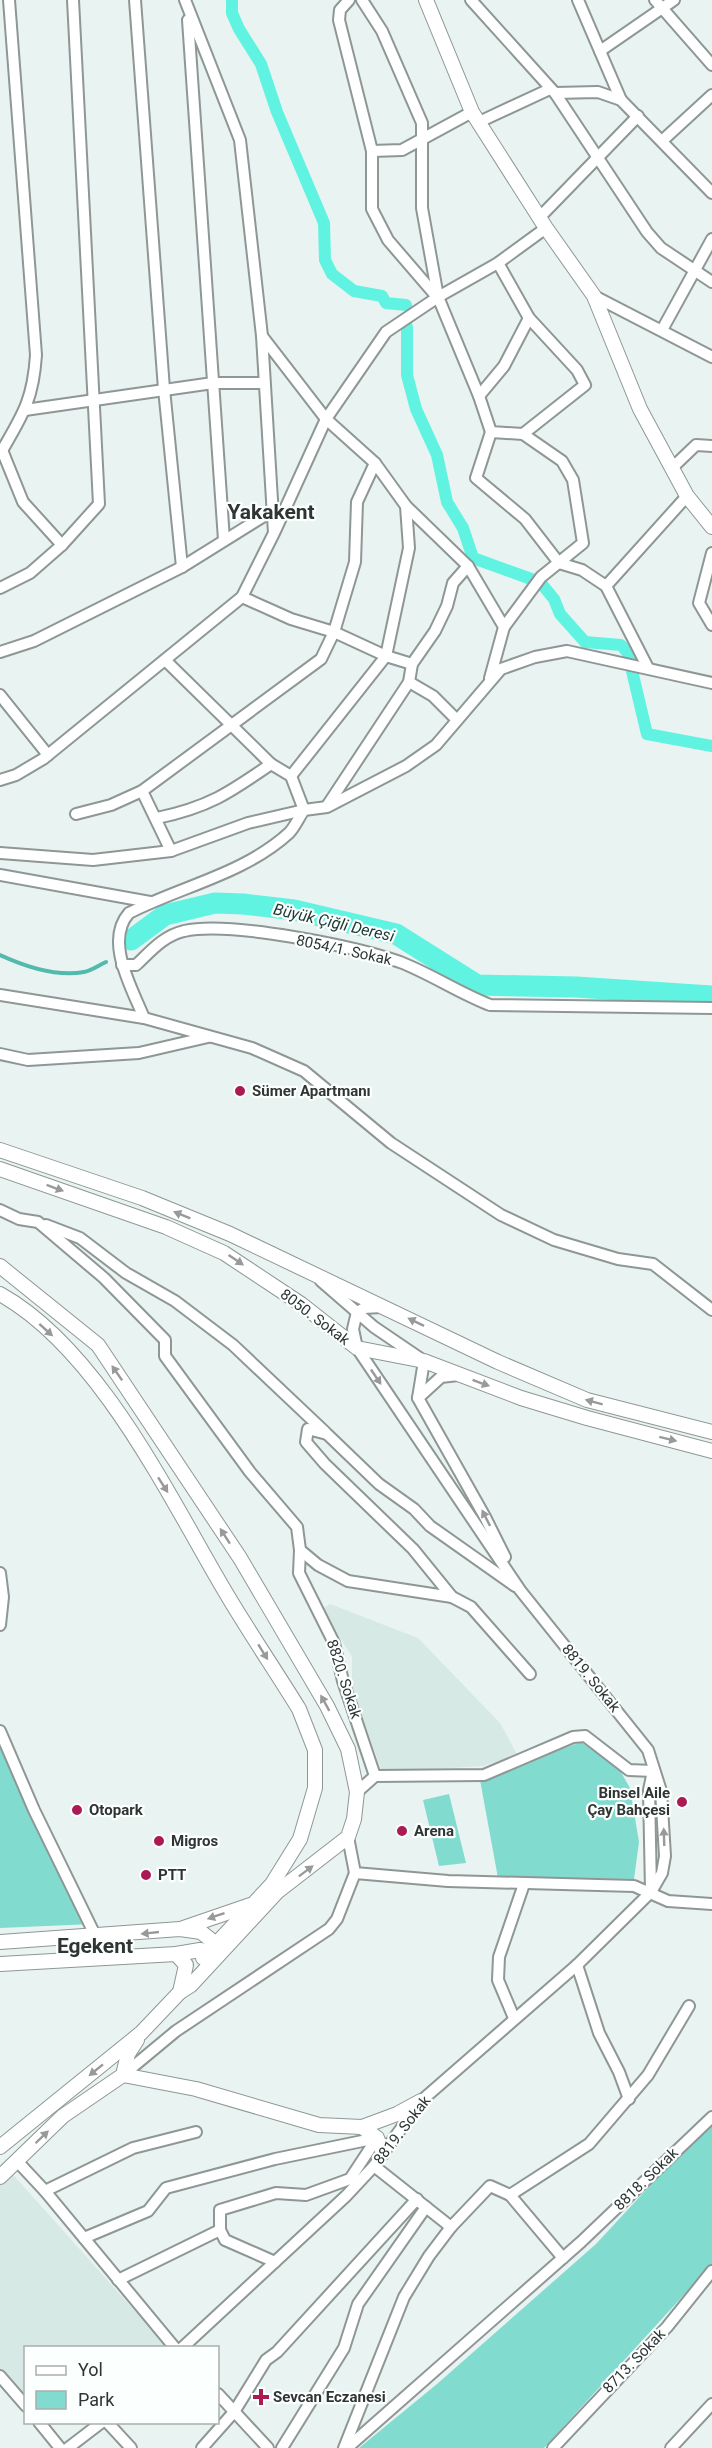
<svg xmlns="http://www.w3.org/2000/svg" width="712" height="2448" font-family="Roboto,sans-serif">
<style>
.built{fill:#d7e9e5}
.green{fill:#81dbcf}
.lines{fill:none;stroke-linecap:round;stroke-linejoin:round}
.stream{stroke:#52baad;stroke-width:4}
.canal{stroke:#61f3e1;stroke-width:12}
.river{stroke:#61f3e1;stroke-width:21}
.minor-casing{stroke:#8e9796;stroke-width:14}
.tertiary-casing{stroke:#8e9796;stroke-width:16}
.minor{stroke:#fff;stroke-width:10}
.tertiary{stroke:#fff;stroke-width:14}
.oneway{fill:#989a99}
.poi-dot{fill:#ab1a53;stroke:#fbfffe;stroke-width:2}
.labels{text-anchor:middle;stroke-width:4.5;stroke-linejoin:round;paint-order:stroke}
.street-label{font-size:15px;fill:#303433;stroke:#fbfffe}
.poi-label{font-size:15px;font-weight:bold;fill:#303433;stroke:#fbfffe;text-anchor:start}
.water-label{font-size:16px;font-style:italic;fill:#1f3834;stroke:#fbfffe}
.district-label{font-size:21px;font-weight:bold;fill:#303433;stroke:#fbfffe}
</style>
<rect width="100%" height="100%" fill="#e9f3f1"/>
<g class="built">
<polygon points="330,1604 418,1638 500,1723 518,1756 483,1766 382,1772 352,1687 352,1657 322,1609"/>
<polygon points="8,2169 167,2347 166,2348 26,2348 25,2398 0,2370 0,2177"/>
</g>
<g class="green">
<polygon points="0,1733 92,1924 0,1928"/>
<polygon points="581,1742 618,1767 630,1788 639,1842 634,1879 498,1878 480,1780"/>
<polygon points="449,1794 466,1863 439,1866 423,1800"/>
<polygon points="712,2125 712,2264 544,2448 359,2448 437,2384 596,2244 658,2177"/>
</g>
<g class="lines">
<path class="stream" d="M0,955C24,966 57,977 84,972C91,971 99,965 106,962"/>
<g class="canal">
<polyline points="232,0 232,13 239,29 261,64 277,112 324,223 325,260 332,274 354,291 382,296 386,303 406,305"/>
<polyline points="407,327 407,375 416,409 437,455 447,502 463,528 473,558 534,580"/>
<polyline points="540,582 554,599 560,614 585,642 621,645 631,657"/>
<polyline points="632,671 647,734 712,746"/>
</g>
<polyline class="river" points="131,940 165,915 215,903 243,904 294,910 396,934 477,985 576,987 712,996"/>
<defs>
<g id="minor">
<polyline points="135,0 164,389 182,567"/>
<polyline points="349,0 340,10 339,20 372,151 372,209 388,240 437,297"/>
<polyline points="362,0 382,31 422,123 422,208 438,297 479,396 491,432 523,434 562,461 573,480 583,543 541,577 504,627"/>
<polyline points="471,0 555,93 647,232 661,248 712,282"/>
<polyline points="578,0 621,100"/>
<polyline points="655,0 712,65"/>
<polyline points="188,20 224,540"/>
<polyline points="600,51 674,0"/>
<polyline points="555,93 598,92 621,100 712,193"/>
<polyline points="479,122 550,89"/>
<polyline points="663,140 712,95"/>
<polyline points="372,151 402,150 472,112"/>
<polyline points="539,218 638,116"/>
<polyline points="498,263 529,318 577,370 585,385 523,434"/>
<polyline points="594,296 712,357"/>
<polyline points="662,330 712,239"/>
<polyline points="262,336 326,419 375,463 406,506 468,566 504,627 490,678"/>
<polyline points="479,396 504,366 529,318"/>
<polyline points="25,410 213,383 263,383"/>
<polyline points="491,432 476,478 525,519 559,563 582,570 606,586 648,668"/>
<polyline points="2,450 23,502 62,545"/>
<path d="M0,454C22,416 33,401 36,355L9,0"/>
<polyline points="672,468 696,445 712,446"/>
<polyline points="275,531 326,419 386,332 438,297 498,263 546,228"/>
<polyline points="712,553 699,603 712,625"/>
<polyline points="606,586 687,496"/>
<polyline points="0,588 30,573 62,545 99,504 73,0"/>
<polyline points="242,597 291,619 334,632 386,656 412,664"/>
<polyline points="0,652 34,641 182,567 272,511"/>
<polyline points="409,682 433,696 456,719"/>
<polyline points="0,695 48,755"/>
<polyline points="291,776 386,656 409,548 406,506"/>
<polyline points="0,780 16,775 43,759 242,597 274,533 262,336 240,140 185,0"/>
<polyline points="142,791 171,851"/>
<polyline points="327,806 409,682 412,664 435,631 447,606 453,583 468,566"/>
<polyline points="76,814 111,805 142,791 321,659 334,632 355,562 357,502 375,463"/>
<path d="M157,818C209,807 229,793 271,764"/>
<polyline points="0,853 93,860 171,851 248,823 304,810 291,776 271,764 165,660"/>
<polyline points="0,875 150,902"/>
<path d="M122,965H136C151,951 163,936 184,931C231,921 353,946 400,962C431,974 459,993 490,1005L712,1008"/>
<polyline points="0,995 144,1018 252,1048 304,1071 391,1143 501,1215 554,1240 618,1259 653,1264 712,1310"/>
<path d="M144,1018C132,988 104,941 129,913C182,886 244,874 289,833C295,827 299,817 304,810L327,807L406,766L436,745L501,669L535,657L567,651L712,683"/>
<polyline points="0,1054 28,1060 139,1053 208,1037"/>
<polyline points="0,1210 19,1219 38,1222 104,1278 165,1340 165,1356 250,1472 297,1527 300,1550 318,1565 348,1581 452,1597 471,1607 530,1674"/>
<polyline points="46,1225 80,1238 126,1273 175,1301 233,1345 325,1432"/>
<polyline points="321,1281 374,1327 424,1361 418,1398"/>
<polyline points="458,1375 441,1377 418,1398 485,1517 505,1557"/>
<polyline points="300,1550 299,1573 334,1643 343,1681 375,1776"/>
<polyline points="0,1573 3,1597 0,1625"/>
<polyline points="452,1597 413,1549 325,1464 306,1442 308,1429 327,1434 379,1484 414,1509 430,1526 515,1586"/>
<polyline points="0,1731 34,1810 96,1937"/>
<polyline points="357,1792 375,1776 484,1775 573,1737 585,1736 629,1770 653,1771"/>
<polyline points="348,1837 355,1873 448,1881 634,1886 668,1901 712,1904"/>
<polyline points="651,1891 649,1790 653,1771"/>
<polyline points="577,1965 599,2033 619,2072 629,2099"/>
<polyline points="514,2018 498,1980 499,1957 524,1884"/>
<polyline points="123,2075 176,2031 329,1929 337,1919 355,1873"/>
<polyline points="17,2161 45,2191 175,2348"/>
<polyline points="374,2166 451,2227"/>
<polyline points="45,2191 133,2148 196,2132"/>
<polyline points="510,2195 589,2144 648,2075 689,2006"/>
<polyline points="220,2230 220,2210 276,2193 306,2195 350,2179 377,2138"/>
<polyline points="84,2238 148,2211 166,2188 275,2159 377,2138"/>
<polyline points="118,2280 220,2230 225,2240 275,2262"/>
<polyline points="182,2348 346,2196 374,2166 421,2101 577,1965 651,1892 662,1873 665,1856 661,1791 648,1750 520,1590 357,1348 353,1329 357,1312 364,1308 381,1307"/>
<polyline points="0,2376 26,2406"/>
<polyline points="218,2394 268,2448"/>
<polyline points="39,2422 60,2448"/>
<polyline points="107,2422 131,2448"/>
<polyline points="68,2448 102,2422"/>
<polyline points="202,2448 234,2412 266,2360 277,2352 417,2199"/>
<polyline points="282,2448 344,2348 358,2304 426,2207"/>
<polyline points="344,2448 404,2297 429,2256 451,2227 490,2186 510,2195 563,2258"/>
<polyline points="347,2448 581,2242 712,2117"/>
<polyline points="553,2448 667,2327 712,2271"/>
<polyline points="671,2448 712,2404"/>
</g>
<g id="tertiary">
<polyline points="426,0 472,112 546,228 594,296 640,409 687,496 712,527"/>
<polyline points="0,1150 142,1198 230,1234 498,1362 587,1400 712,1432"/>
<polyline points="0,1169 166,1227 224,1253 301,1304 357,1348 424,1361 521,1398 587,1418 712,1451"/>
<polyline points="0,1266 98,1345 240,1558 327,1706 348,1749 357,1792 354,1819 348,1837 277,1892 191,1985 180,1992 141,2033 0,2147"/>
<path d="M0,1294C100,1350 169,1497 226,1593C249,1632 275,1670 299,1709L315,1750V1788L300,1839L272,1884L203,1958"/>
<polyline points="183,1928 250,1905"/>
<polyline points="0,1942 180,1929 201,1932 221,1948"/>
<polyline points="176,1954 186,1965 180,1992"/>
<polyline points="0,1964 176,1954 200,1950 213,1952"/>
<polyline points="123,2075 196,2089 319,2125 362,2127 397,2114 421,2101"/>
<polyline points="362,2127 377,2138 383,2153"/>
<polyline points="0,2177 63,2116 123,2075 128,2054 137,2040"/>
</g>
</defs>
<use href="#minor" class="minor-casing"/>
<use href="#tertiary" class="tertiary-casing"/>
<use href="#minor" class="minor"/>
<use href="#tertiary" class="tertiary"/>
</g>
<defs><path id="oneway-solid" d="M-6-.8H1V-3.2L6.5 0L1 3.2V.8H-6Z" transform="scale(1.5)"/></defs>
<g class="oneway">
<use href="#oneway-solid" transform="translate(55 1188) rotate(20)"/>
<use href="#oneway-solid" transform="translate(182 1215) rotate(-158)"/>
<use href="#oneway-solid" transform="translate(236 1260) rotate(34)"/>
<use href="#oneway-solid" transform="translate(416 1322) rotate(-154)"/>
<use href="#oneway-solid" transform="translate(46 1330) rotate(42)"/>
<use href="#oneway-solid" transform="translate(117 1373) rotate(-125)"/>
<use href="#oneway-solid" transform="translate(376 1377) rotate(56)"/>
<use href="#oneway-solid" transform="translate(481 1383) rotate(20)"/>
<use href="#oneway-solid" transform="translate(594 1402) rotate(-165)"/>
<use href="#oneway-solid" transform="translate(668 1439) rotate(14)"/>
<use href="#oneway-solid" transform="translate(163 1485) rotate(57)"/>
<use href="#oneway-solid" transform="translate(486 1518) rotate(-117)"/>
<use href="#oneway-solid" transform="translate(225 1536) rotate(-123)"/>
<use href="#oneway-solid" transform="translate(263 1652) rotate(58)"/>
<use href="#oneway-solid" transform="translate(325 1703) rotate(-119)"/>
<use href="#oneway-solid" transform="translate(664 1837) rotate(-92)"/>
<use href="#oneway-solid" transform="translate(306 1871) rotate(-37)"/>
<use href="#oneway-solid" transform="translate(216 1916) rotate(161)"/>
<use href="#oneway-solid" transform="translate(150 1933) rotate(174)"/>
<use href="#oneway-solid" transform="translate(96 2070) rotate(141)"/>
<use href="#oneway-solid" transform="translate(42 2137) rotate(-44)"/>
</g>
<g class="poi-dot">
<circle cx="240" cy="1091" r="6"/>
<circle cx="682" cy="1802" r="6"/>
<circle cx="77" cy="1810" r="6"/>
<circle cx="402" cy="1831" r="6"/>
<circle cx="159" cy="1841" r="6"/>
<circle cx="146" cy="1875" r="6"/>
<path d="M258 2388h6v6h6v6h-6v6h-6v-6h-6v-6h6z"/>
</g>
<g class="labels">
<g class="street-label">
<text transform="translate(344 950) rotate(12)" y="5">8054/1. Sokak</text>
<text transform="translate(315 1317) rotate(37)" y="5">8050. Sokak</text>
<text transform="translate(591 1678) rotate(51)" y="5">8819. Sokak</text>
<text transform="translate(344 1679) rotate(72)" y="5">8820. Sokak</text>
<text transform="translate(402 2130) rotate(-52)" y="5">8819. Sokak</text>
<text transform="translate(646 2179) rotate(-44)" y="5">8818. Sokak</text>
<text transform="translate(634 2361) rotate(-46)" y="5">8713. Sokak</text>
</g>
<g class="poi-label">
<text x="252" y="1096">Sümer Apartmanı</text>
<text x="670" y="1798" text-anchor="end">Binsel Aile<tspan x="670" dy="17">Çay Bahçesi</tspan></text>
<text x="89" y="1815">Otopark</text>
<text x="414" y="1836">Arena</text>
<text x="171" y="1846">Migros</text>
<text x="158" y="1880">PTT</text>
<text x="273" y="2402">Sevcan Eczanesi</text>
</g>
<g class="water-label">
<text transform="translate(334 922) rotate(13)" y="6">Büyük Çiğli Deresi</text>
</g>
<g class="district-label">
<text x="271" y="519">Yakakent</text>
<text x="95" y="1953">Egekent</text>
</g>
</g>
<rect x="24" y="2346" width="195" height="78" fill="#fbfffe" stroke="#aaaead" stroke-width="1.5"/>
<rect x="36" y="2366" width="30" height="9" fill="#ffffff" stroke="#aaaead" stroke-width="1.5"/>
<text x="78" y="2376" font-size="18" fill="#303433">Yol</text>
<rect x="36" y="2391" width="30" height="18" fill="#81dbcf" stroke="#aaaead" stroke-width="1.5"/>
<text x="78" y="2406" font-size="18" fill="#303433">Park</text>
</svg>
